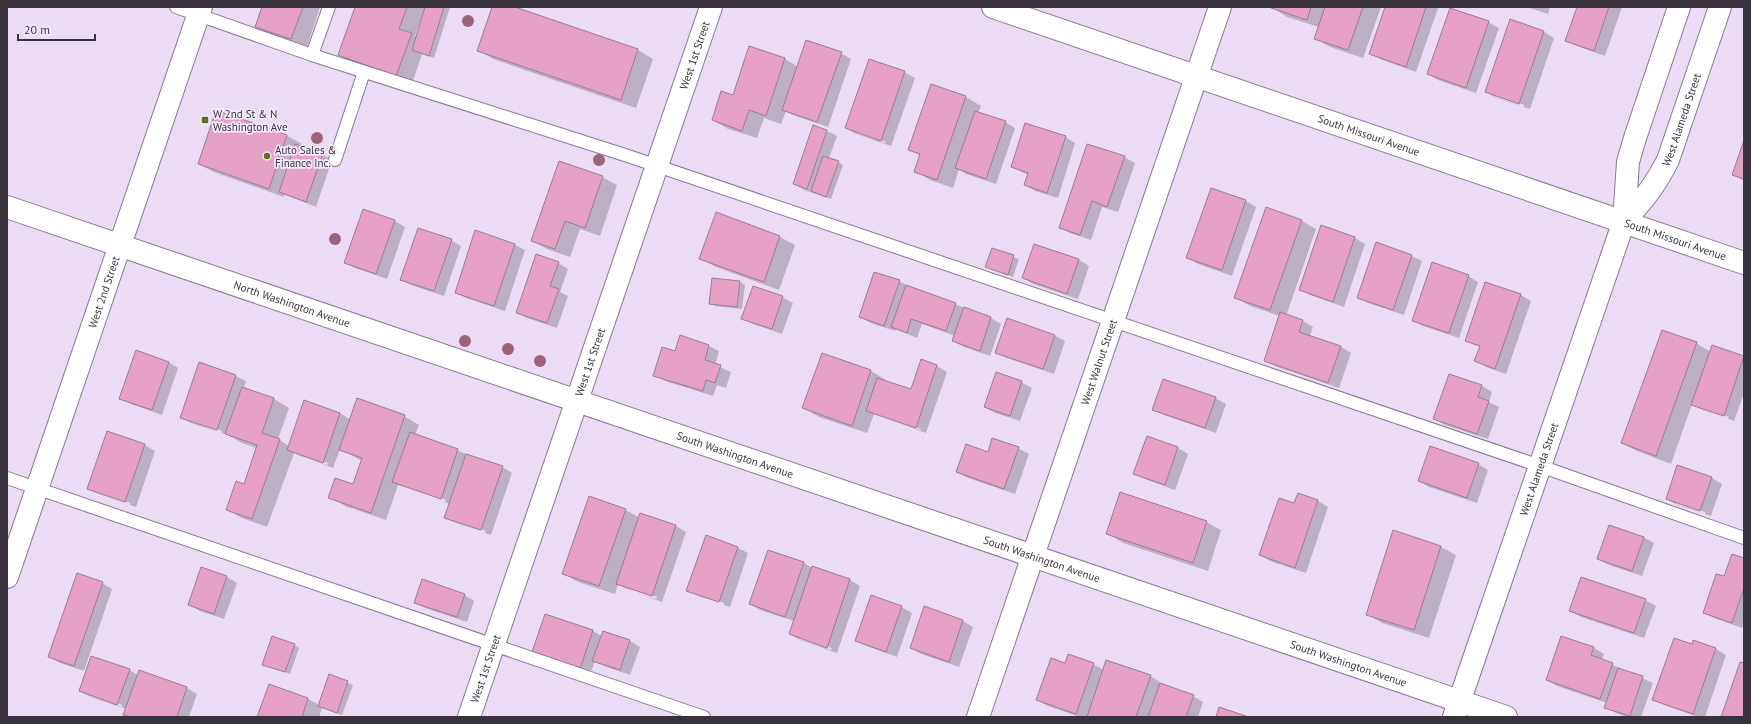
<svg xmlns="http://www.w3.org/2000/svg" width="1751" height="724" font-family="'PT Sans',sans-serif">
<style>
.shadow{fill:#0003;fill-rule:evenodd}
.building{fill:#e6a0c6;stroke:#997e8c}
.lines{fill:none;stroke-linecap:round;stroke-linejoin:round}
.service-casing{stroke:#877990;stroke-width:14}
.minor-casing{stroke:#877990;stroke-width:24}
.tertiary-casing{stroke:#877990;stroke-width:24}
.primary-casing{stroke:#877990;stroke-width:24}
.service{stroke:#fff;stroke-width:12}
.minor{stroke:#fff;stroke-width:22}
.tertiary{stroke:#fff;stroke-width:22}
.primary{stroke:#fff;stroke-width:22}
.tree{fill:#9f6379}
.poi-dot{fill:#606f1a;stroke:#f6eafe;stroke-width:1.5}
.labels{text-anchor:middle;stroke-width:3.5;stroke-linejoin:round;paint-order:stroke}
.street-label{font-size:11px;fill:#39323c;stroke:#f6eafe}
.poi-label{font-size:11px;fill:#39323c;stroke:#f6eafe;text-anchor:start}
</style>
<rect width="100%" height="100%" fill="#ebdbf5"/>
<g class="shadow">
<polygon points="263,7 320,7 307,47 272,35 257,26"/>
<path d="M356,7H450L434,58L422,54L412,84L354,63L339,55ZM420,22H422L417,38L415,36Z"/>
<polygon points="488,7 512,7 638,50 653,59 636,108 493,59 478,50 492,9"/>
<polygon points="1272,7 1381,7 1363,58 1330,47 1315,38 1319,27 1287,17"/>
<polygon points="1386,7 1438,8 1416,72 1380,59 1370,53"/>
<polygon points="1527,7 1550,7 1548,14"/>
<polygon points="1578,7 1622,7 1605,56 1577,46 1566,40"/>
<path d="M1511,21L1544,32L1554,38L1530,109L1496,98L1486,92ZM1495,95L1524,105V107L1495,97Z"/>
<polygon points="1488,22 1499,28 1476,93 1438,80 1428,74"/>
<polygon points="841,53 851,59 828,127 793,115 786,111 781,124 764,118 757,138 728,129 713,120 733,96 785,59 798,67"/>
<path d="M904,72L915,78L891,146L856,134L846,128ZM856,131L886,142L885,143L856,133Z"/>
<polygon points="932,85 966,97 981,106 978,113 1005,122 1015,128 996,184 966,174 959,169 953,188 930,180 915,171 921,156 909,149"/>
<polygon points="217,111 287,136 302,144 301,147 322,154 332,160 316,207 284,194 284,197 214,172 199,164"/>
<polygon points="827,131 837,136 829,158 843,165 831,199 804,190 794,184"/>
<polygon points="1065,137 1075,143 1058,198 1035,191 1025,185 1028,175 1012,167"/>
<polygon points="1744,143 1744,181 1733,175"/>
<polygon points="1124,157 1135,163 1118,212 1102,207 1091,240 1070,233 1060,227"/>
<polygon points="602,177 617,185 600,236 580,229 570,257 547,249 532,241"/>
<polygon points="1246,201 1256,207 1232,276 1198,264 1188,258"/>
<polygon points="395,221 405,227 387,279 355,268 345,262"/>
<polygon points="1302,221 1316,229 1286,316 1303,321 1313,327 1310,336 1341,347 1351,353 1339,388 1275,366 1265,360 1280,316 1250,306 1235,297"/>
<polygon points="1322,226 1355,238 1365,244 1344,307 1310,295 1300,289"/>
<polygon points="476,232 515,245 525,250 505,311 466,298 456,292"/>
<polygon points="780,237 795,245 779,290 716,267 701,259"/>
<polygon points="451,240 461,246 444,296 411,285 401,279"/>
<polygon points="1377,243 1412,256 1422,261 1404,315 1368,303 1358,297"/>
<polygon points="1035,245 1079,260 1089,266 1078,299 1033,284 1023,278"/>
<polygon points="992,249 1019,259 1013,277 991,269"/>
<polygon points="558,263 568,269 560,292 568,296 557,328 527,318 517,312"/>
<polygon points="1468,276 1478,282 1459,338 1423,326 1413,320"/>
<polygon points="899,281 910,287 991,318 1001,324 990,356 964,347 953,341 955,336 922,324 917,338 896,329 895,331 871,323 860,317"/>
<polygon points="740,282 745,285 742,309 715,306 710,304"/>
<path d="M1521,295L1531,301L1506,374L1486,367L1476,361L1480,348L1466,340ZM1476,344L1485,347L1484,349L1476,346Z"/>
<polygon points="782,297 793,303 782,334 753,324 743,318"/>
<polygon points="1008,319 1055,336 1065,341 1054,374 1007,358 997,352"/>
<path d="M1696,343L1711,352L1713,346L1744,357V393L1734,421L1703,410L1692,404L1671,464L1637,451L1622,443ZM1702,407L1729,417L1728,419L1702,410Z"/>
<polygon points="709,346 719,351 715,365 731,372 726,388 717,385 713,396 665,381 655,375 676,352"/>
<path d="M822,354L871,371L886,380L885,382L911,391L922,361L937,366L947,372L926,433L874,414L867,433L819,417L804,408ZM876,413L921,429L920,430L876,415Z"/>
<polygon points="168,362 178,368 162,415 131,404 120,398"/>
<path d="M200,363L236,376L246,381L244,388L274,399L289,408L278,439L289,446L340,413L351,420L404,416L419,425L415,435L502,467L512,473L491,535L456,523L445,517L450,504L398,485L386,520L345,506L330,497L353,485L362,461L340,449L333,468L294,453L267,527L242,518L227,510L244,485L257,448L242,443L228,435L191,423L181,417ZM191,420L222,431V433L191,422ZM297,453L328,463L327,465L297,455ZM403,485L446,500L445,502L403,487ZM455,520L486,531L485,533L455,522Z"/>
<polygon points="1450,375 1482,386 1492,392 1489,402 1499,407 1488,439 1445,425 1435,419"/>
<polygon points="1021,382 1032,388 1020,421 995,413 985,407"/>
<polygon points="1215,398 1226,404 1216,433 1164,415 1154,410"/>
<path d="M108,433L145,445L155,451L136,507L99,494L88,488ZM98,492L130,503V505L98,494Z"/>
<polygon points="1147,437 1178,448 1188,454 1175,490 1145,479 1134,473"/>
<polygon points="1018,448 1029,454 1015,494 968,478 957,472 988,453"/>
<polygon points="1478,464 1488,470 1477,503 1429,487 1419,481"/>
<path d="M1712,478L1722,484L1711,516L1677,505L1667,499ZM1676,502L1705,512V514L1676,504Z"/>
<polygon points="1298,494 1318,501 1328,507 1306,573 1270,561 1260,555 1295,504"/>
<path d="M626,510L640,518L641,514L676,526L686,532L662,602L627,589L618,584L615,594L578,582L563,573ZM626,587L657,597L656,599L626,589Z"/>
<polygon points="1206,522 1221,530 1208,571 1123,543 1108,534"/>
<polygon points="1394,531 1441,547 1456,555 1429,638 1382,623 1367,614"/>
<path d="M706,537L738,548L748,553L730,607L698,596L688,590ZM697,594L724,603V605L697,596Z"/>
<polygon points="1643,537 1654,543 1642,576 1609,565 1598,559"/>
<polygon points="1744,559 1744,623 1742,628 1714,618 1704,612 1725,578"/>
<path d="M804,563L812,568L850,580L860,586L837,653L800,640L790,634L794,621L760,610L750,604ZM799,637L832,648L831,650L799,639Z"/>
<polygon points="227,577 237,583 224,619 200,611 190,605"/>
<polygon points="102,583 112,589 84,671 60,663 49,657"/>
<polygon points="464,595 474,601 467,622 425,608 415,602"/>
<polygon points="1645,600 1656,606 1644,638 1581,617 1571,611"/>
<polygon points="901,607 912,613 897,657 867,646 857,641"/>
<polygon points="925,608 963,621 973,627 959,667 921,654 911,648"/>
<polygon points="546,615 593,631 602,636 630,641 640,647 630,675 604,666 595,661 590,674 544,658"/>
<polygon points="1562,637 1594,648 1604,654 1602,660 1653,683 1641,717 1627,717 1616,713 1606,707 1607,703 1557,686 1547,680"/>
<polygon points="1694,642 1716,649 1726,655 1705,717 1698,717 1664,705 1654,699"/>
<polygon points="294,645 299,648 290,674 264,664"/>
<polygon points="1065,664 1093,664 1104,670 1150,676 1160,682 1159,684 1193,696 1203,702 1198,717 1080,717 1048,706 1037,700"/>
<path d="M129,670L138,675L139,671L187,688L197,694L189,717H129L125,714L126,709L91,697L80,691ZM90,694L122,705V707L90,696Z"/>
<polygon points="329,675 353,685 342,715 322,708 319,717 259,717 308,699 319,705"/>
</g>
<g class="building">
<polygon points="262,7 303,7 291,39 255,27"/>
<polygon points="355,7 407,7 399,29 412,33 396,76 338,55"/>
<polygon points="425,7 444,7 429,56 412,50"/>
<polygon points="492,7 515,7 638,49 621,100 477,51"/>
<polygon points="1271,7 1311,7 1307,20 1271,8"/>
<polygon points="1325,7 1363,7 1348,50 1314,39"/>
<polygon points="1385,7 1426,7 1406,67 1369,54"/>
<polygon points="1577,7 1609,7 1594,51 1565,41"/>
<polygon points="1450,8 1489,21 1466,88 1427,74"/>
<polygon points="1510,19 1544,31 1519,104 1485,92"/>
<polygon points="806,40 842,52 817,122 782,110"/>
<polygon points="749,46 785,58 766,116 749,110 742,131 712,120 721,91 733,95"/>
<polygon points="869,59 905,71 881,141 845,128"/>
<polygon points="931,84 966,96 937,180 914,172 920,154 908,150"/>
<polygon points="216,110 287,135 269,189 198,164"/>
<polygon points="975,111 1006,121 986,179 955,168"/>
<polygon points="1025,123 1066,136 1047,193 1024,185 1028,173 1011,167"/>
<polygon points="813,125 827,130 807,189 793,184"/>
<polygon points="1744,140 1744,179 1732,175"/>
<polygon points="295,144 323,153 306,202 279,192"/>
<polygon points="1087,144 1125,156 1107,207 1092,201 1080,235 1059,228"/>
<polygon points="823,156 839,161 826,197 811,191"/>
<polygon points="559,161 603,176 585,228 565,221 555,249 531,241"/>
<polygon points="1211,188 1246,200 1222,270 1186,258"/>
<polygon points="1266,207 1302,220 1270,310 1234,298"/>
<polygon points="363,209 395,220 376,274 344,263"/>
<polygon points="716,212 780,236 764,282 699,259"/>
<polygon points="1321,225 1355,237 1333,302 1299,290"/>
<polygon points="418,228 452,239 434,291 400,280"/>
<polygon points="475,230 515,244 494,306 455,293"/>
<polygon points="1376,242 1412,255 1393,310 1357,298"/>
<polygon points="1034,244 1079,259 1067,294 1022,278"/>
<polygon points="992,248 1014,255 1008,275 985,267"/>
<polygon points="536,254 559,262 550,286 559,289 547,323 516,313"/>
<polygon points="1432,262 1469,275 1449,333 1412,321"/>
<polygon points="874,272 900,280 884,326 859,317"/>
<polygon points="712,278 740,281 737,307 709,304"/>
<polygon points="1485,282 1521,294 1495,369 1474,361 1480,346 1465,341"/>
<polygon points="906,285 956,303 946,331 911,319 907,333 891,327"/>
<polygon points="753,286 783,296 772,329 741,319"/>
<polygon points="964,307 991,317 980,351 952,341"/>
<polygon points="1280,312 1303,320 1299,332 1341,346 1328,383 1264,361"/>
<polygon points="1007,318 1055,335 1043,369 995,353"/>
<polygon points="1662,330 1697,342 1656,456 1621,443"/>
<polygon points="680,335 709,345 705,360 721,365 715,383 706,380 703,391 653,376 662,347 675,351"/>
<polygon points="1712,345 1744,356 1724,416 1691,405"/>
<polygon points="136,350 169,362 152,410 119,399"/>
<polygon points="822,353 871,370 852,426 802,408"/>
<polygon points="921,359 937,365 916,428 866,411 877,378 911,389"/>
<polygon points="199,362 236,375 217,430 180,418"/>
<polygon points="996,372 1022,381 1010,416 984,407"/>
<polygon points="1449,374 1482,385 1478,397 1489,401 1477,434 1433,419"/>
<polygon points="1163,379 1216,397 1205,428 1152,410"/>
<polygon points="242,387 274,398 262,433 280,439 252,519 226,510 236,481 244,484 257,445 225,434"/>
<polygon points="357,398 405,415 371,513 328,498 335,478 353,484 362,458 339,450"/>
<polygon points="304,400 340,413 323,463 287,450"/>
<polygon points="107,431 145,444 125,502 87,489"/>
<polygon points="410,432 458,449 441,499 392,482"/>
<polygon points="1147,436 1178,447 1165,485 1133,474"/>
<polygon points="992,438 1019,447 1004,489 956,472 966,444 988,452"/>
<polygon points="1430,446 1479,463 1467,498 1418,481"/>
<polygon points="466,454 503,466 481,530 444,518"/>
<polygon points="1677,465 1712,477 1700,511 1666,499"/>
<polygon points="1120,492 1207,521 1193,563 1106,534"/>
<polygon points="1298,493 1318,500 1295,568 1259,555 1279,498 1294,503"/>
<polygon points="589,496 626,509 599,586 562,574"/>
<polygon points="640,513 676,525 652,596 616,584"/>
<polygon points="1609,525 1644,537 1632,571 1597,559"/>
<polygon points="1393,530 1441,546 1414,630 1366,615"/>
<polygon points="706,535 738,547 719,602 686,591"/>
<polygon points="768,550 804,562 785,617 749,604"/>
<polygon points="1732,554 1744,558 1744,588 1732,623 1703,613 1716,574 1724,576"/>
<polygon points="812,566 850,579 827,648 789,634"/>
<polygon points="201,567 227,576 214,614 188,605"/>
<polygon points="77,573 103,582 74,666 48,657"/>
<polygon points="1581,577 1646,599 1634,633 1569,611"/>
<polygon points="422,579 465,594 457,617 414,603"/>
<polygon points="871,595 902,606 886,652 855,641"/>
<polygon points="924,606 963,620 949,662 910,648"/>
<polygon points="545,614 593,630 580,669 532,652"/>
<polygon points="603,631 630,640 620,670 592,661"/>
<polygon points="272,636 295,644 285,672 262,665"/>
<polygon points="1561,636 1594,647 1591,655 1613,663 1600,699 1546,680"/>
<polygon points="1674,638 1692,644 1693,640 1716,648 1693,714 1652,700"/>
<polygon points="1068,654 1094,663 1076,714 1036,700 1051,658 1065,663"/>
<polygon points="91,656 130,669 117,705 79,691"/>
<polygon points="1106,660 1151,675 1136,717 1087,717"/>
<polygon points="1740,662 1744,663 1744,717 1721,717"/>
<polygon points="1618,668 1643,676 1630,716 1604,708"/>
<polygon points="139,670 187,687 177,717 130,717 123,715"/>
<polygon points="329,674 348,681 337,713 318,706"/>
<polygon points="1160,683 1194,695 1186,717 1148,717"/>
<polygon points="269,684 308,698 302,717 257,717"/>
<polygon points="1219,707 1249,717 1216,717"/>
</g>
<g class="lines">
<defs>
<g id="service">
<polyline points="176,7 312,55 628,156 1540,466 1744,538"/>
<polyline points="312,55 329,7"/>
<polyline points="335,160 364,72"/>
<polyline points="7,478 704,717"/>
</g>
<g id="minor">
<path id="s1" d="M993,7L1744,263"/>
<path id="s2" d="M469,717L711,7"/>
<path id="s3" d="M978,717L1220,7"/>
</g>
<g id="tertiary">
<path id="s4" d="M7,207L1506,717"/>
<path id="s5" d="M1624,221C1643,200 1655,186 1668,160L1720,7"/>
<path id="s6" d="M1454,717L1624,221L1628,162L1635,138L1679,7"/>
</g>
<g id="primary">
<path id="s7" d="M7,577L201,7"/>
</g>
</defs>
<use href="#service" class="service-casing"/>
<use href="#minor" class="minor-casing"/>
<use href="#tertiary" class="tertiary-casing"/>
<use href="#primary" class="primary-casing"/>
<use href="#service" class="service"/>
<use href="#minor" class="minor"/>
<use href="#tertiary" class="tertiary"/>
<use href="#primary" class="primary"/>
</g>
<g class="tree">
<circle cx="468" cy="21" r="6"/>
<circle cx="317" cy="138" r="6"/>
<circle cx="599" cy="160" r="6"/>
<circle cx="335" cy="239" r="6"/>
<circle cx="465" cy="341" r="6"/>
<circle cx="508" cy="349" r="6"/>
<circle cx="540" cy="361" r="6"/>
</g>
<g class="poi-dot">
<rect x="201" y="116" width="8" height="8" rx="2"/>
<circle cx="267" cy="156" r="4"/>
</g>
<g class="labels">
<g class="street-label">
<text dy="4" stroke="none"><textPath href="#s2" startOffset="699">West 1st Street</textPath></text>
<text dy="4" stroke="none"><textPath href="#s5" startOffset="118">West Alameda Street</textPath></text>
<text dy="4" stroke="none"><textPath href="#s1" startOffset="397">South Missouri Avenue</textPath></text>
<text dy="4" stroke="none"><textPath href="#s1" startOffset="721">South Missouri Avenue</textPath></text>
<text dy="4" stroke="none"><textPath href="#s7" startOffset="301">West 2nd Street</textPath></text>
<text dy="4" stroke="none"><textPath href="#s4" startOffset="301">North Washington Avenue</textPath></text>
<text dy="4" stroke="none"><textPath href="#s2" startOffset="375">West 1st Street</textPath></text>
<text dy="4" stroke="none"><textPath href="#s3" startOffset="375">West Walnut Street</textPath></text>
<text dy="4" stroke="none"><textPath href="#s4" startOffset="769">South Washington Avenue</textPath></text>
<text dy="4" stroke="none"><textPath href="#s6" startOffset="262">West Alameda Street</textPath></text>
<text dy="4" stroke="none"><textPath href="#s4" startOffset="1093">South Washington Avenue</textPath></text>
<text dy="4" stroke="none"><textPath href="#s4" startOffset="1417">South Washington Avenue</textPath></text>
<text dy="4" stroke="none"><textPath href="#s2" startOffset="51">West 1st Street</textPath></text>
</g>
<g class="poi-label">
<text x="213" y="118">W 2nd St &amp; N<tspan x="213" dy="13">Washington Ave</tspan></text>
<text x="275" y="154">Auto Sales &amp;<tspan x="275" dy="13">Finance Inc.</tspan></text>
</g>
</g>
<rect width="1751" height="724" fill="none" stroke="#39323c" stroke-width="16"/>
<path d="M18 34v6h77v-6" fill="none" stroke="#39323c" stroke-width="2"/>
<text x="24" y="34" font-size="12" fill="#39323c" stroke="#f6eafe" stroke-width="3" paint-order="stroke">20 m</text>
</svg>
